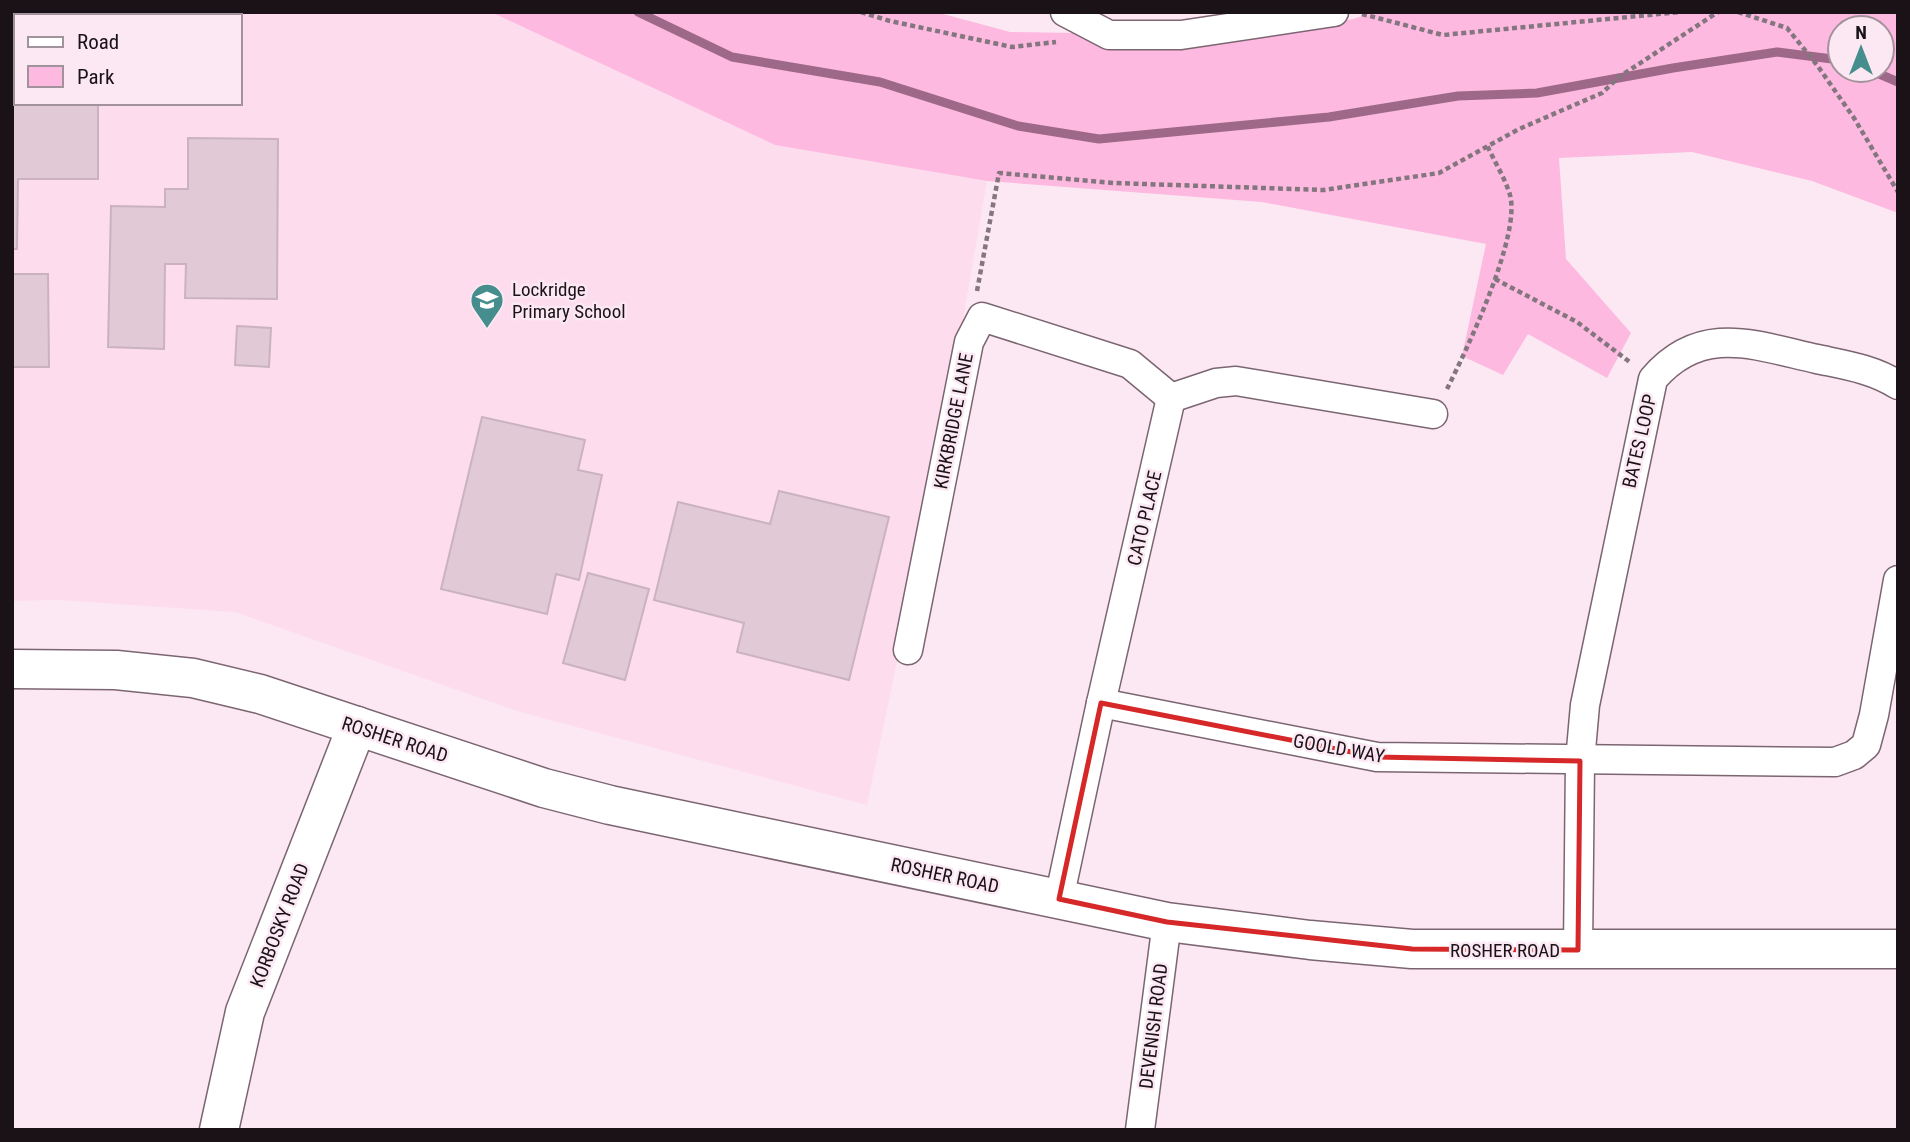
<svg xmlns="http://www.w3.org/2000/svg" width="1910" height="1142" font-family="'Roboto Condensed',sans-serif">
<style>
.built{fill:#fddcee;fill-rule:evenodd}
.green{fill:#fdb9e0;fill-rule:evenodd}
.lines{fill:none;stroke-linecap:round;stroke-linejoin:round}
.stream{stroke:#9e6888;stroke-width:9}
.building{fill:#e1c9d6;stroke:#cab2bf;stroke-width:2}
.street-casing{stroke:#7b6571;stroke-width:31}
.secondary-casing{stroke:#7b6571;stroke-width:41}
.path{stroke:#83767e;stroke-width:4.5;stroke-dasharray:5 3.5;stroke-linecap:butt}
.street{stroke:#fff;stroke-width:28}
.secondary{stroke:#fff;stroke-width:38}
.marked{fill:none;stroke:#d62828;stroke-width:5;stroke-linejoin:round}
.labels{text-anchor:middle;stroke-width:5;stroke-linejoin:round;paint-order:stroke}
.poi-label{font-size:19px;fill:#1a1217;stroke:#fce8f3;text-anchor:start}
.street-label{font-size:19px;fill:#1a1217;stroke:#fce8f3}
</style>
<rect width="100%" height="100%" fill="#fce8f3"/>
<path class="built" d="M12,12H491L775,145L987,181L935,480L867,805L517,711L235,612L58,600L12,601ZM16,16H240V103H16Z"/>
<path class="green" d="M491,12H936L1010,32L1243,36L1353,19L1376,12H1898V213L1812,181L1692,152L1559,158L1566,259L1631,333L1607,378L1528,334L1503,375L1462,356L1486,244L1262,202L987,181L775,145ZM1840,28H1882V70H1840Z"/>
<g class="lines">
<g class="stream">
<polyline points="638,12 732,57 880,82 1018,126 1099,139 1329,117 1458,96 1537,93 1673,68 1777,52 1840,60"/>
<polyline points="1870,70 1898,82"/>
</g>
</g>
<g class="building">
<polygon points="12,17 16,17 16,103 98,103 98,179 18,179 17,249 12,249"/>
<polygon points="188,138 278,139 277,299 185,298 186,264 165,264 164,349 108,347 111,206 165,207 165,189 188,189"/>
<polygon points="12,274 48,274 49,367 12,367"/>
<polygon points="237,326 271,328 269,367 235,365"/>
<polygon points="482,417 585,440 578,470 602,475 579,580 556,574 547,614 441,589"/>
<polygon points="779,491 889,517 849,680 737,652 744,623 654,600 678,502 770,524"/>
<polygon points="588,573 649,589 625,680 563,663"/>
</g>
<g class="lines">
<defs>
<g id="street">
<polyline points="1065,12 1109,35 1181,35 1334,12"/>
<polyline points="1171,398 1216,383 1236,381 1433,414"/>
<polyline points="908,650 969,342 982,317 1130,364 1171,398"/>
<polyline points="1101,703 1377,757 1835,762 1854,755 1866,745 1874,715 1898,580"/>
<polyline points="1059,899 1101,703 1171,398"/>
<path d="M1578,950L1580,761L1585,705L1653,379C1701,323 1754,345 1817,359C1845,365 1873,369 1898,385"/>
<polyline points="1140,1130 1167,922"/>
</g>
<g id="secondary">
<polyline points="12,669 116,670 193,678 260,694 544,788 610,805 1167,922 1310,940 1412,949 1898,949"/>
<polyline points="219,1130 245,1012 357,726"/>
</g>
</defs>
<use href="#street" class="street-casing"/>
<use href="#secondary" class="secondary-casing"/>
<g class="path">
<polyline points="861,12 890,21 1012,47 1056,42"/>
<polyline points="1738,12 1787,28 1817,65 1854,118 1898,192"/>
<polyline points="1362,14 1443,35 1680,12"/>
<polyline points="1495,279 1577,322 1631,363"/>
<polyline points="977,291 999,173 1114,183 1324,190 1439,173 1519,129 1602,93 1619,77 1718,12"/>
<path d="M1447,389C1467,349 1521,236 1510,195C1505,178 1494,161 1487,145"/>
</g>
<use href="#street" class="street"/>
<use href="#secondary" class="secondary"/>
</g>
<path class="marked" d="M1101,703L1377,757L1580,761L1578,950L1412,949L1167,922L1059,899Z"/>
<defs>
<symbol id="school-pin" viewBox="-11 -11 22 30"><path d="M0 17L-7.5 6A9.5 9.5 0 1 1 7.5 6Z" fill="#468e8d" stroke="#fce8f3"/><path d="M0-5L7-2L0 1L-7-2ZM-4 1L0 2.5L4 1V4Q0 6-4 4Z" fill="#fff"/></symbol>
</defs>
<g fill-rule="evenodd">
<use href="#school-pin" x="468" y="281" width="38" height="52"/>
</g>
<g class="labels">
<g class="poi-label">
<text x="512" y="296">Lockridge<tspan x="512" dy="22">Primary School</tspan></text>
</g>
<g class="street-label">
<text transform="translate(953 421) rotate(-79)" y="7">KIRKBRIDGE LANE</text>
<text transform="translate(1639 441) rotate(-77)" y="7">BATES LOOP</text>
<text transform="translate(1144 518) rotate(-77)" y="7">CATO PLACE</text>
<text transform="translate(395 739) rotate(18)" y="7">ROSHER ROAD</text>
<text transform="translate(1339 748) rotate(10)" y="7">GOOLD WAY</text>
<text transform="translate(945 875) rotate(12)" y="7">ROSHER ROAD</text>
<text transform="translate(279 925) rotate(-69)" y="7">KORBOSKY ROAD</text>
<text x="1505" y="957">ROSHER ROAD</text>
<text transform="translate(1153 1026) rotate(-83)" y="7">DEVENISH ROAD</text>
</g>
</g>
<rect width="1910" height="1142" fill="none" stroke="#1a1217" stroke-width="28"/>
<rect x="14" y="14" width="228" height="91" fill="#fce8f3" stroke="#a2929b" stroke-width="2"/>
<rect x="28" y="37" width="35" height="10" fill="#ffffff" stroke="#a2929b" stroke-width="2"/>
<text x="77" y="49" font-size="21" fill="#1a1217">Road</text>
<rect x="28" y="66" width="35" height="21" fill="#fdb9e0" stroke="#a2929b" stroke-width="2"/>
<text x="77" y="84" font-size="21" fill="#1a1217">Park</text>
<g transform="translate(1861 49)"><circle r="33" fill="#fce8f3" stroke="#a2929b" stroke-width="2"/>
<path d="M0-5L12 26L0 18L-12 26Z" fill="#468e8d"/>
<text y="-10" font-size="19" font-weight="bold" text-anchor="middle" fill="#1a1217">N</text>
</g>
</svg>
